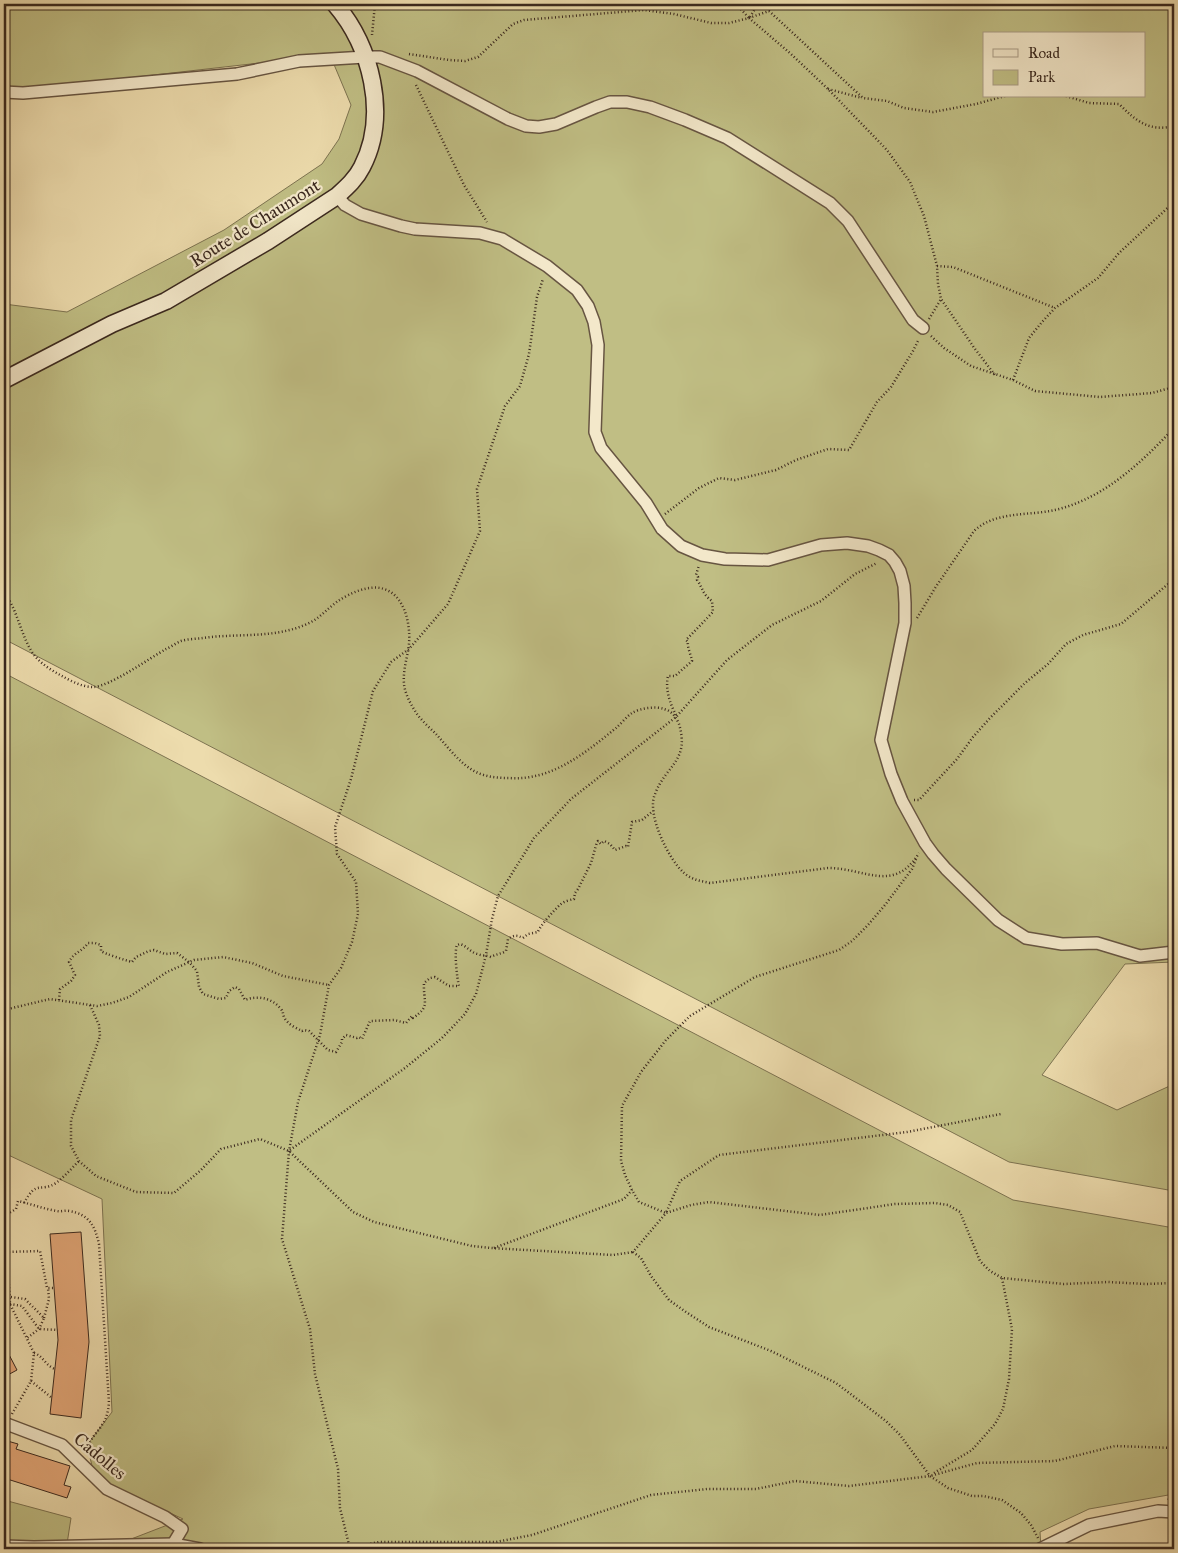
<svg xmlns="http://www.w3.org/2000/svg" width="1178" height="1553" font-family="'IM FELL Great Primer',serif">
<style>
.green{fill:#c0be84;stroke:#7d7351;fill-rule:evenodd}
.building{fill:#e3a778;stroke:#3a281e}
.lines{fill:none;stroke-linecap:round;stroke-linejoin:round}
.street-casing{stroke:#675542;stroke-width:14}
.secondary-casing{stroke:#3a281e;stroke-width:19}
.path{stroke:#3a281e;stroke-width:2.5;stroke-dasharray:1 2.5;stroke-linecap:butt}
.street{stroke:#f3e8ca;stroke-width:11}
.secondary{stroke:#f3e8ca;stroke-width:16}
.labels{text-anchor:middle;stroke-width:4.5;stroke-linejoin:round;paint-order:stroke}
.street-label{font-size:18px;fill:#3a281e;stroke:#f3e8ca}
</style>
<rect width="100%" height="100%" fill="#eddcad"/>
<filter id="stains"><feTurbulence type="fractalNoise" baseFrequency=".004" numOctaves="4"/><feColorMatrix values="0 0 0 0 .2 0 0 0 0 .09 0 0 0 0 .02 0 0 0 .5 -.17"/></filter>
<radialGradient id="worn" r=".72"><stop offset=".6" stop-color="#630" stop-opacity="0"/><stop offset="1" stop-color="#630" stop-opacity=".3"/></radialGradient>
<g class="green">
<path d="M4,4H1174V962L1125,964L1042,1075L1117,1110L1174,1084V1191L1009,1162L4,639V304L67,312L224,230L322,164L339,139L351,105L330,55L22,90L4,87ZM984,34H1144V96H984Z"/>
<polygon points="4,673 1013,1200 1174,1228 1174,1494 1089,1509 1040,1532 1041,1549 89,1549 126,1541 183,1519 110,1485 93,1470 87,1445 112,1412 102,1199 4,1153"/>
<polygon points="4,1500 71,1518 67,1544 4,1540"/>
</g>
<g class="building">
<polygon points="81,1232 89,1342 81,1418 50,1414 58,1340 50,1234"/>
<polygon points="4,1345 17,1370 4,1377"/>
<polygon points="4,1440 18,1444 16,1449 70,1466 64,1485 71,1487 67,1498 4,1478"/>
</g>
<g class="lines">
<defs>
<g id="street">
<polyline points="4,92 23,93 237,74 299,61 365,57 380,57 417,71 508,119 526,126 539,127 556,124 596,107 610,102 627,102 650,107 685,120 727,138 830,203 848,221 913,320 923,328"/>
<polyline points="337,196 345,205 361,214 401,226 415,229 480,233 502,239 547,266 577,290 588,306 594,322 598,345 595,432 601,448 646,503 662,529 681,546 702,555 725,559 768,560 821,545 847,543 868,546 879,550 889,555 895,562 900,571 904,586 905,603 905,623 881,740 891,774 902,801 925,843 933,854 946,869 998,920 1026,938 1062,944 1097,943 1140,956 1174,952"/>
<polyline points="4,1423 62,1445 107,1489 165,1517 182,1529 173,1544"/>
<polyline points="4,1546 34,1547 173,1544 200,1549"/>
<polyline points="1040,1549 1089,1525 1158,1511 1174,1512"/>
</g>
<path id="secondary" d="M4,380L112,324L166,301L268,241L337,196C347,187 356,179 362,167C389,115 371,46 335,4"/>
</defs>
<use href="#street" class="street-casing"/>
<use href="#secondary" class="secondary-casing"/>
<g class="path">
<polyline points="736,4 749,18"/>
<polyline points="750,17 758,4"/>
<polyline points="749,18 769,11 863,98 887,101 904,108 933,112 976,104 1005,96"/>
<polyline points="372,35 375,4"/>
<polyline points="409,54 449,60 465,61 478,57 513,24 524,20 644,10 674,14 711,23 729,23 749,18 791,54 828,89 887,150 910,182 924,216 937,266 938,284 941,299 975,349 995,375"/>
<polyline points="416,85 464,185 487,222"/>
<polyline points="828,89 862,98"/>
<path d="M1066,96L1089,103L1119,104C1136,121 1149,132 1174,126"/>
<polyline points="937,266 953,267 1055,308"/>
<polyline points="929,319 941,299"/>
<polyline points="931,336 944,348 971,366 1013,380 1035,391 1100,397 1152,393 1174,387"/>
<polyline points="1013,380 1029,338 1042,322 1055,308 1098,278 1119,253 1174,202"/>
<polyline points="665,514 699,488 719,478 735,480 776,470 796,460 828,449 849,450 877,402 891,387 913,351 919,339"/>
<path d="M4,592C18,611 20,633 32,652C39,663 51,670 62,676C71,681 82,687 93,687C109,687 150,658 166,649C171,647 176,643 181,641C187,639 196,639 203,638C237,633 274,639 307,624C319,619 327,609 338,601C350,593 370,584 384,589C407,596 412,631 408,651C406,662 403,672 404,684C405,694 411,705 417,714C422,721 430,728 436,734C448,747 460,764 476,772C486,777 498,778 509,778C551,781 584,754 616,728C621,724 626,717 632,713C640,708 656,706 664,709C672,711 676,717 679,724C690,761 666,765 655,794C646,814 669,860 684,873C692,880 701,881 710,883L828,868C865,868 894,894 919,853"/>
<path d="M917,618L935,588L974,531C995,511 1028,516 1055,510C1103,499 1141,463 1174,428"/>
<path d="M676,715C670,704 665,689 668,676H675L692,661C691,655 687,647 688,642L686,640L713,612L712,601C702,594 703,588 697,580L698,577L696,575L699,565"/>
<polyline points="914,800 919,800 957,759 973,737 990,718 1025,683 1048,664 1066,644 1083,635 1121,624 1174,579"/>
<polyline points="916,859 912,869 885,905 868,925 852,941 839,950 755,977 690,1016 666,1040 641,1072 622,1106 621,1161 625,1175 632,1190 639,1202 666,1213 680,1181 719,1155 907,1132 1001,1114"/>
<path d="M59,1000L60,989L71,981L75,975L69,962C74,952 82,952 88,943H95L101,945V951C105,954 125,960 132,962L136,957L149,951L154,950L165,954L177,953L189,962L197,971L199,987L203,994L219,999L226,998L229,991L235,987L239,989L245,1000C258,995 272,998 281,1009C284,1013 282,1012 284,1017C287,1024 296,1028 302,1031L304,1030L309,1031L328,1050L336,1052L342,1042V1039L346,1035L357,1038L359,1037L362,1039L370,1021L394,1020L406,1023L412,1016L413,1018C431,1006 423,1002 424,983L430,978L435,977L449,986H459C457,978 454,952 457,945L460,944C467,946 471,953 478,954C482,956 486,955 491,957C496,954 501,954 506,951L508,939C514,935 517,935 523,938L528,934L538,932C539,927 555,909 560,905C564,901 570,900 574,899L575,893L578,889L591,863L597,842L598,841L601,844L604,841L610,844L615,850L626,846L628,847L632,822L642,820L653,811"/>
<polyline points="90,1005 99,1025 100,1036 71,1120 71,1146 79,1161 96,1176 136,1192 174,1193 201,1170 221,1149 260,1139 289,1151 353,1212 374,1222 472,1246 491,1248 613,1255 633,1252"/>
<polyline points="4,1010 50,999 97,1006 112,1003 129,997 167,972 194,960 223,957 252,963 283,976 329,985"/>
<polyline points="290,1150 405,1068 442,1038 465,1014 476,994 486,955 492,919 498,896 534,838 571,799 676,717 727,660 772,625 821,601 855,574 877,563"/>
<path d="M24,1203C37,1179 40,1193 56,1183C64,1177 72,1168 79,1161"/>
<path d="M4,1216L16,1209L18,1201C31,1204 44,1209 57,1211C61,1212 65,1210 69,1211C89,1214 95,1226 99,1244L109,1403C108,1411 107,1418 102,1425C96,1435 87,1440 88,1453"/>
<polyline points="494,1248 624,1199 632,1190"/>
<polyline points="4,1296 25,1299 44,1318 39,1329 27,1338"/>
<polyline points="10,1304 22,1306 39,1329 58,1330"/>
<polyline points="44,1318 49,1299 48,1288"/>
<path d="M34,1353C43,1356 46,1366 55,1369"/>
<polyline points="31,1381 52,1398"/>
<polyline points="12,1414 31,1381 34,1353 10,1304 7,1252 40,1251 47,1288 55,1288"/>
<polyline points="934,1473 972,1450 995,1424 1003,1409 1009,1379 1012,1329 1002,1278"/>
<polyline points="1168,1500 1174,1494"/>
<polyline points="1038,1538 1031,1525 1021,1513 1002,1500 983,1496 972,1496 948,1488 930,1476 900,1435 886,1421 836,1383 771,1351 709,1327 686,1312 669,1300 651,1276 641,1258 633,1252 666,1213 691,1205 709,1202 820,1215 895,1204 935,1203 948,1205 960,1212 980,1261 990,1271 1002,1278 1064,1284 1108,1282 1146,1284 1174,1283"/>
<polyline points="210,1545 350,1548 379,1542 496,1542 532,1535 651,1495 707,1489 756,1489 795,1481 849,1486 930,1476 977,1463 1055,1461 1115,1446 1174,1448"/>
<polyline points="350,1549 340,1508 338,1469 315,1374 310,1329 282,1239 289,1151 298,1102 320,1035 329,985 341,968 352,942 358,914 356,882 337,854 335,827 351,779 373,691 391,662 409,649 448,604 480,531 477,489 505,406 520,386 529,354 537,297 543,279"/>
</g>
<use href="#street" class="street"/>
<use href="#secondary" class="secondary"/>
</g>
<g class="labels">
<g class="street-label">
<text transform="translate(255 223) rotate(-32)" y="6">Route de Chaumont</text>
<text transform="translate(100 1456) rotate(40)" y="6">Cadolles</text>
</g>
</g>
<rect width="1178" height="1553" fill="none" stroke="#eddcad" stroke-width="20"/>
<rect x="5" y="5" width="1168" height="1543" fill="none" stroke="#3a281e" stroke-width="2.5"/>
<rect x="10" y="10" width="1158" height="1533" fill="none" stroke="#3a281e"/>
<rect x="983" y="32" width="162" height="65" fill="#f3e8ca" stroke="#a99b85"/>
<rect x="993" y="49" width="25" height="8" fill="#f3e8ca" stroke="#a99b85"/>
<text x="1028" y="58" font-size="15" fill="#3a281e">Road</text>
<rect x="993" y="70" width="25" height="15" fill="#c0be84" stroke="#a99b85"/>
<text x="1028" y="82" font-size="15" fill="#3a281e">Park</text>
<rect width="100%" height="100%" filter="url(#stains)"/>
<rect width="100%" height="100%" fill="url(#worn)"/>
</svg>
